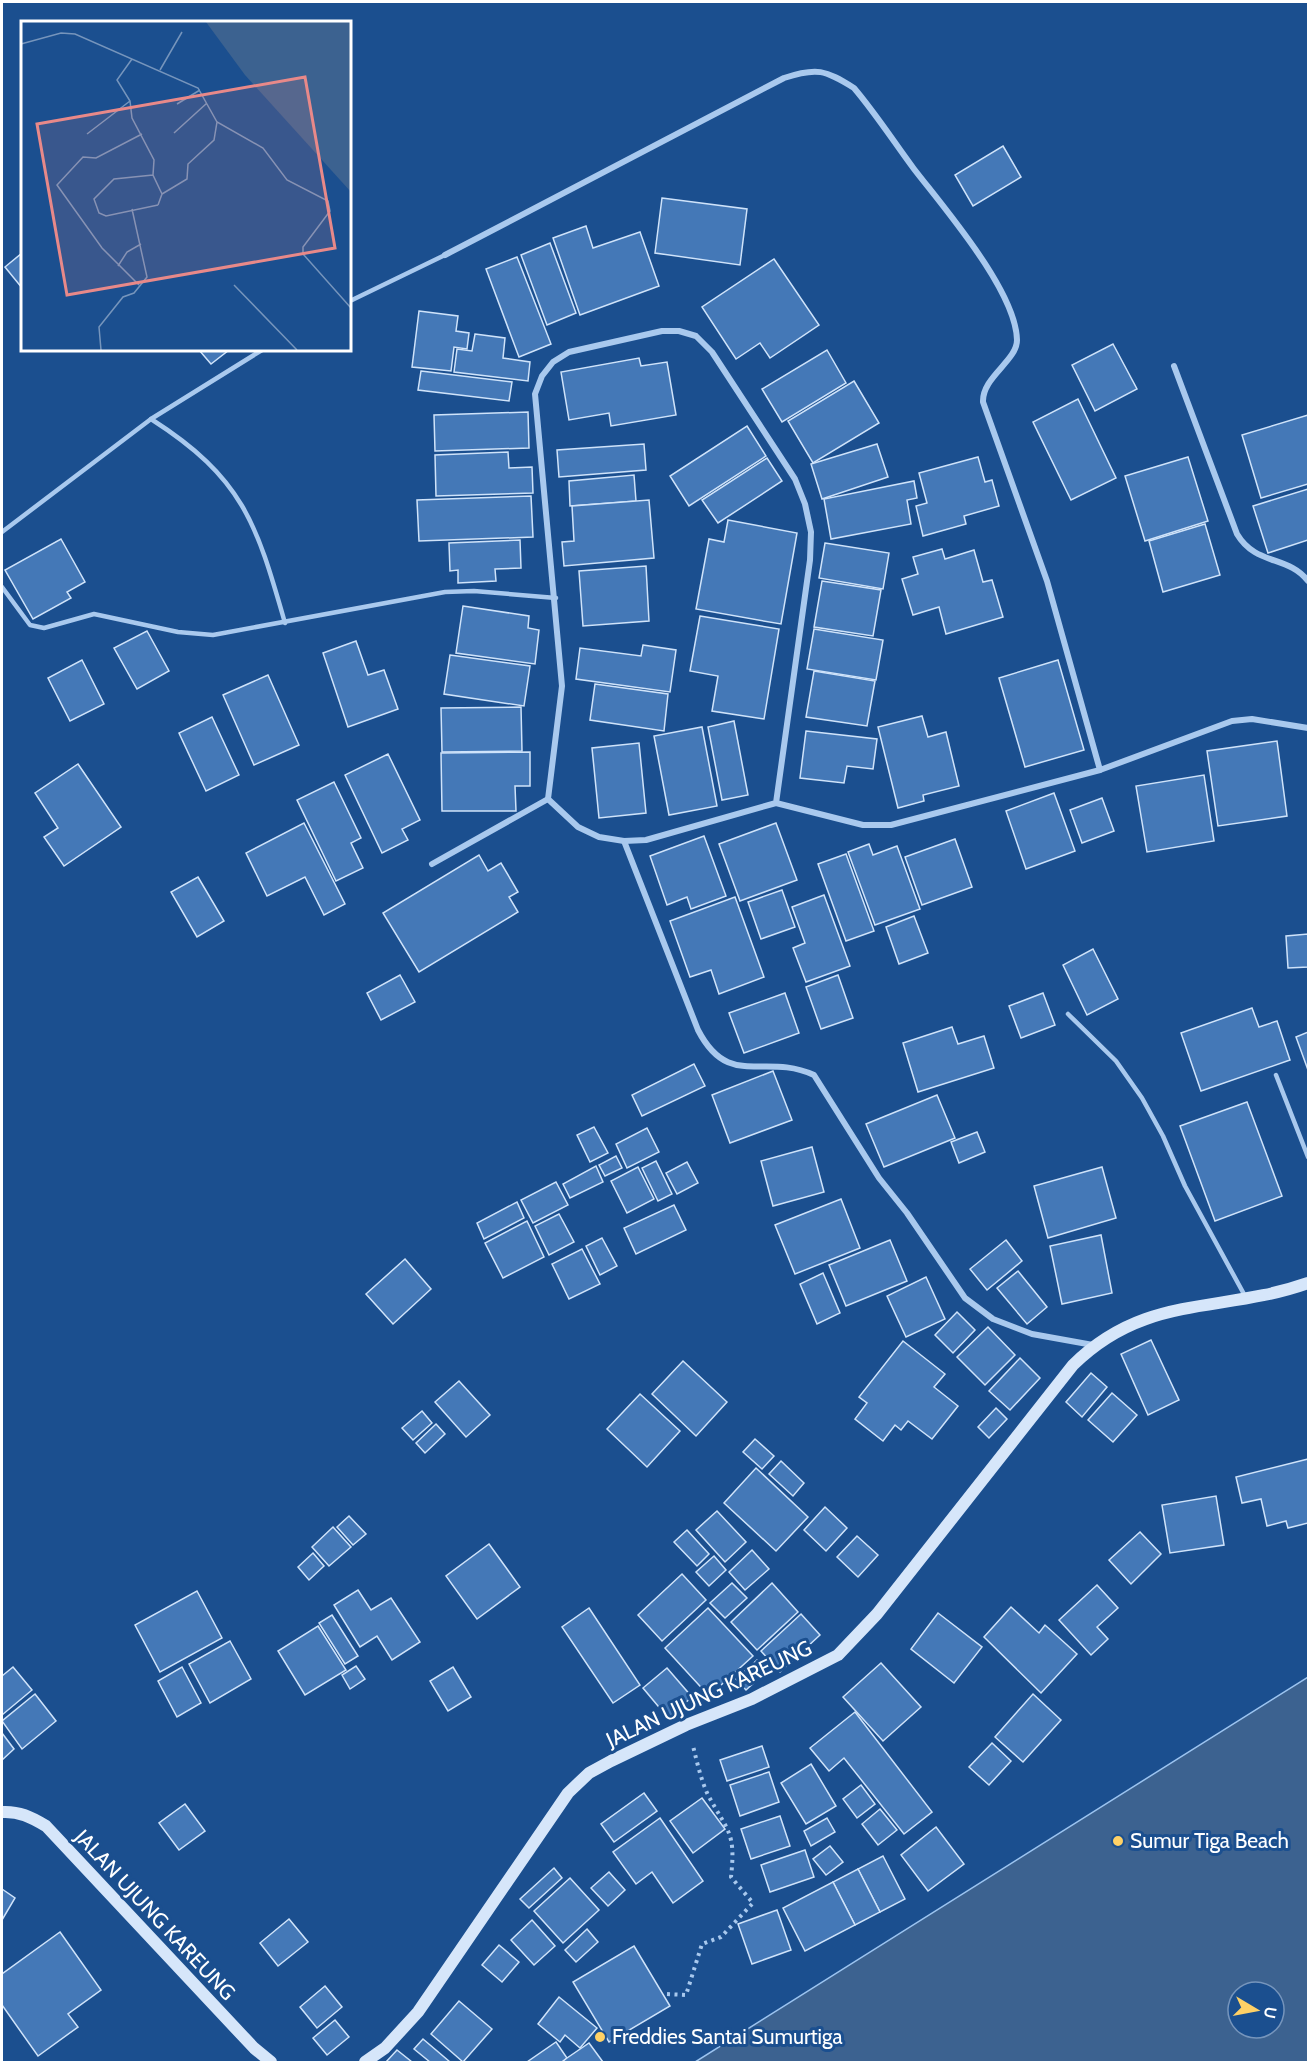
<svg xmlns="http://www.w3.org/2000/svg" width="1310" height="2064" font-family="Cabin,sans-serif">
<style>
.water{fill:#3c6290;stroke:#9cc4f0;stroke-width:1.5;fill-rule:evenodd}
.building{fill:#4478b7;stroke:#cfe3fa;stroke-width:1.5}
.lines{fill:none;stroke-linecap:round;stroke-linejoin:round}
.path{stroke:#a9c9ee;stroke-width:4;stroke-dasharray:3 4.5;stroke-linecap:butt}
.lane{stroke:#a9c9ee;stroke-width:4.5}
.street{stroke:#a9c9ee;stroke-width:6}
.secondary{stroke:#d6e6fa;stroke-width:12}
.poi-dot{fill:#ffd166;stroke:#1b4f8f;stroke-width:2}
.labels{text-anchor:middle;stroke-width:6;stroke-linejoin:round;paint-order:stroke}
.street-label{font-size:21px;fill:#fff;stroke:#1b4f8f}
.poi-label{font-size:21px;fill:#fff;stroke:#1b4f8f;text-anchor:start}
.inset-road{fill:none;stroke:#7695bc;stroke-width:1.5}
.view{fill:#e88989;fill-opacity:0.15;stroke:#e88989;stroke-width:3}
.inset-edge{fill:none;stroke:#fff;stroke-width:3}
</style>
<rect width="100%" height="100%" fill="#1b4f8f"/>
<path class="water" d="M1308,1677V2062H695ZM1238,1992H1274V2028H1238Z"/>
<g class="building">
<polygon points="1003,146 1021,177 973,206 955,175"/>
<polygon points="662,198 747,209 740,265 655,253"/>
<polygon points="586,226 593,248 640,232 659,286 580,315 553,238"/>
<polygon points="550,243 576,313 547,325 521,255"/>
<polygon points="22,253 22,288 5,267"/>
<polygon points="517,257 551,344 519,357 486,269"/>
<polygon points="774,259 819,325 770,358 760,343 736,359 702,307"/>
<polygon points="419,311 458,316 456,331 469,333 467,349 454,347 451,371 412,367"/>
<polygon points="475,334 505,338 503,358 530,362 528,381 454,372 457,349 472,351"/>
<polygon points="1113,344 1137,389 1095,411 1072,365"/>
<polygon points="199,350 229,350 211,364"/>
<polygon points="827,350 846,383 782,422 762,389"/>
<polygon points="639,358 641,366 667,362 676,415 611,426 609,413 569,420 561,372"/>
<polygon points="421,371 512,382 509,401 418,390"/>
<polygon points="854,381 879,423 813,463 788,421"/>
<polygon points="1078,399 1116,478 1071,500 1033,422"/>
<polygon points="528,412 529,448 435,451 434,415"/>
<polygon points="1308,415 1308,484 1261,498 1242,435"/>
<polygon points="747,426 766,456 689,506 670,476"/>
<polygon points="644,444 646,470 559,477 557,450"/>
<polygon points="877,444 888,477 822,499 811,464"/>
<polygon points="508,452 509,468 532,467 533,493 436,496 435,455"/>
<polygon points="978,457 985,482 992,480 999,506 964,516 966,524 923,536 916,506 927,503 919,473"/>
<polygon points="1188,457 1208,521 1145,541 1125,476"/>
<polygon points="767,458 782,481 718,523 702,500"/>
<polygon points="634,475 636,501 570,506 569,481"/>
<polygon points="914,481 917,498 907,500 911,524 831,539 824,499"/>
<polygon points="1308,489 1308,540 1268,553 1253,506"/>
<polygon points="531,496 533,537 419,541 417,500"/>
<polygon points="649,500 654,558 564,566 562,542 574,541 572,506"/>
<polygon points="728,520 797,533 781,624 696,609 709,539 724,542"/>
<polygon points="1205,524 1220,575 1163,592 1149,541"/>
<polygon points="61,539 85,582 67,592 71,598 33,619 5,570"/>
<polygon points="520,540 521,568 495,569 496,581 458,583 458,570 450,571 449,543"/>
<polygon points="825,543 889,553 883,589 819,578"/>
<polygon points="942,549 945,559 974,550 983,582 992,580 1003,617 946,634 939,607 913,615 902,579 918,574 913,557"/>
<polygon points="646,566 649,621 583,626 579,571"/>
<polygon points="822,581 881,590 873,636 814,627"/>
<polygon points="463,606 529,616 528,628 539,630 535,664 456,653"/>
<polygon points="700,616 779,629 764,719 712,711 718,676 690,671"/>
<polygon points="814,629 883,640 876,680 807,669"/>
<polygon points="147,631 169,671 137,689 114,648"/>
<polygon points="356,641 368,675 384,670 398,709 348,727 323,653"/>
<polygon points="643,645 676,650 670,692 576,679 580,648 641,656"/>
<polygon points="450,655 530,666 524,706 444,694"/>
<polygon points="82,660 104,704 70,721 48,678"/>
<polygon points="1058,660 1084,750 1025,767 999,678"/>
<polygon points="814,671 875,681 867,726 806,717"/>
<polygon points="268,675 299,745 254,765 223,695"/>
<polygon points="595,684 668,694 664,731 590,720"/>
<polygon points="521,707 522,751 442,752 441,708"/>
<polygon points="922,716 928,737 946,732 959,786 923,795 924,801 898,808 878,727"/>
<polygon points="212,717 239,775 206,791 179,733"/>
<polygon points="734,721 748,795 722,800 708,727"/>
<polygon points="702,727 717,806 669,815 654,736"/>
<polygon points="806,731 877,739 873,769 847,766 844,783 800,778"/>
<polygon points="1277,741 1287,816 1218,826 1207,751"/>
<polygon points="639,743 646,813 599,818 592,748"/>
<polygon points="530,752 530,786 515,786 516,811 442,811 441,753"/>
<polygon points="388,754 420,820 402,829 408,840 382,853 345,775"/>
<polygon points="78,764 121,827 64,866 44,837 58,828 35,793"/>
<polygon points="1204,775 1214,841 1147,852 1136,786"/>
<polygon points="334,782 361,838 351,843 363,868 336,881 297,800"/>
<polygon points="1054,793 1075,851 1026,869 1006,811"/>
<polygon points="1102,798 1114,831 1082,843 1070,810"/>
<polygon points="304,823 345,904 324,915 305,877 267,896 246,853"/>
<polygon points="776,823 797,880 740,901 719,844"/>
<polygon points="704,836 726,896 691,909 687,897 667,905 650,856"/>
<polygon points="955,839 972,887 922,905 905,857"/>
<polygon points="869,844 873,855 897,846 920,909 875,925 848,852"/>
<polygon points="846,854 874,931 846,941 818,864"/>
<polygon points="479,855 488,871 501,863 518,892 509,897 518,912 419,972 383,913"/>
<polygon points="198,877 224,921 197,937 171,892"/>
<polygon points="782,890 795,927 761,939 748,902"/>
<polygon points="824,895 850,966 806,982 793,948 805,943 792,907"/>
<polygon points="735,897 764,977 719,994 711,970 690,977 670,921"/>
<polygon points="914,916 928,953 899,964 886,927"/>
<polygon points="1308,934 1308,967 1288,968 1286,936"/>
<polygon points="1093,949 1118,999 1087,1015 1063,965"/>
<polygon points="400,975 415,1002 381,1020 367,993"/>
<polygon points="838,975 853,1018 821,1029 806,987"/>
<polygon points="785,993 799,1033 744,1053 729,1013"/>
<polygon points="1043,993 1055,1025 1021,1038 1009,1006"/>
<polygon points="1252,1008 1259,1027 1277,1021 1290,1060 1201,1091 1181,1033"/>
<polygon points="952,1027 958,1044 984,1036 994,1068 918,1092 903,1043"/>
<polygon points="1308,1032 1308,1070 1296,1037"/>
<polygon points="694,1064 705,1086 642,1116 632,1095"/>
<polygon points="773,1071 792,1120 730,1143 712,1095"/>
<polygon points="937,1095 955,1138 884,1167 866,1124"/>
<polygon points="1247,1102 1282,1196 1215,1221 1180,1126"/>
<polygon points="594,1127 608,1153 590,1162 577,1135"/>
<polygon points="647,1128 659,1152 627,1168 616,1144"/>
<polygon points="977,1132 985,1152 959,1163 951,1142"/>
<polygon points="812,1147 824,1192 773,1206 761,1161"/>
<polygon points="616,1156 622,1168 605,1176 599,1165"/>
<polygon points="656,1161 672,1194 658,1201 642,1168"/>
<polygon points="687,1162 698,1183 677,1194 666,1173"/>
<polygon points="596,1166 603,1182 570,1198 563,1184"/>
<polygon points="638,1167 654,1199 627,1213 611,1181"/>
<polygon points="1102,1167 1116,1218 1048,1238 1034,1186"/>
<polygon points="556,1182 568,1205 533,1223 521,1200"/>
<polygon points="841,1199 860,1248 795,1274 775,1225"/>
<polygon points="517,1202 524,1218 484,1239 477,1223"/>
<polygon points="674,1205 686,1230 636,1254 624,1228"/>
<polygon points="559,1214 574,1242 549,1255 535,1226"/>
<polygon points="527,1221 544,1257 503,1278 485,1243"/>
<polygon points="1101,1235 1112,1293 1062,1304 1050,1246"/>
<polygon points="602,1238 617,1266 600,1275 586,1246"/>
<polygon points="890,1240 907,1281 846,1306 829,1265"/>
<polygon points="1006,1240 1022,1261 987,1290 970,1269"/>
<polygon points="582,1249 600,1284 569,1299 552,1264"/>
<polygon points="405,1259 431,1289 393,1324 366,1294"/>
<polygon points="1018,1271 1047,1307 1027,1324 997,1288"/>
<polygon points="823,1273 840,1313 817,1324 800,1284"/>
<polygon points="926,1277 945,1319 906,1337 887,1296"/>
<polygon points="957,1312 975,1330 953,1353 935,1335"/>
<polygon points="988,1327 1015,1355 985,1385 957,1357"/>
<polygon points="1151,1340 1179,1400 1148,1415 1121,1354"/>
<polygon points="903,1341 945,1374 934,1387 958,1406 932,1439 908,1421 901,1430 895,1425 883,1441 855,1419 867,1403 859,1397"/>
<polygon points="1020,1358 1040,1378 1010,1410 989,1391"/>
<polygon points="683,1361 727,1402 696,1436 652,1394"/>
<polygon points="1091,1373 1107,1387 1082,1417 1066,1402"/>
<polygon points="459,1381 490,1415 466,1437 435,1402"/>
<polygon points="1112,1393 1137,1415 1113,1442 1088,1420"/>
<polygon points="640,1394 680,1431 647,1467 607,1429"/>
<polygon points="996,1408 1007,1419 989,1438 978,1427"/>
<polygon points="422,1411 432,1423 413,1440 402,1428"/>
<polygon points="436,1424 445,1434 425,1453 416,1443"/>
<polygon points="755,1439 774,1456 762,1469 743,1452"/>
<polygon points="1308,1459 1308,1523 1288,1528 1286,1521 1267,1526 1261,1499 1242,1503 1236,1477"/>
<polygon points="781,1461 804,1483 793,1496 769,1474"/>
<polygon points="756,1468 808,1517 776,1551 724,1503"/>
<polygon points="1216,1496 1224,1545 1170,1553 1162,1505"/>
<polygon points="825,1507 847,1528 826,1551 804,1530"/>
<polygon points="717,1511 746,1542 725,1562 696,1530"/>
<polygon points="349,1516 366,1534 353,1545 337,1527"/>
<polygon points="333,1527 351,1547 329,1566 312,1547"/>
<polygon points="687,1530 709,1554 697,1566 674,1542"/>
<polygon points="1140,1532 1161,1554 1131,1584 1109,1560"/>
<polygon points="857,1536 878,1555 858,1577 837,1557"/>
<polygon points="489,1544 520,1587 477,1619 446,1576"/>
<polygon points="752,1550 769,1569 745,1590 729,1572"/>
<polygon points="313,1553 324,1566 309,1580 298,1567"/>
<polygon points="714,1556 726,1570 709,1586 696,1572"/>
<polygon points="682,1574 706,1600 662,1641 638,1615"/>
<polygon points="732,1583 747,1598 725,1618 710,1603"/>
<polygon points="772,1583 798,1612 757,1650 731,1622"/>
<polygon points="1097,1585 1118,1608 1097,1627 1108,1639 1091,1655 1059,1620"/>
<polygon points="358,1590 371,1610 391,1598 420,1642 392,1660 377,1636 360,1647 334,1605"/>
<polygon points="197,1591 222,1638 160,1672 135,1625"/>
<polygon points="1011,1607 1039,1633 1045,1625 1077,1654 1041,1693 984,1637"/>
<polygon points="589,1608 640,1685 613,1703 562,1627"/>
<polygon points="708,1608 753,1656 709,1696 665,1648"/>
<polygon points="938,1613 982,1647 954,1683 911,1649"/>
<polygon points="801,1614 820,1635 780,1672 761,1651"/>
<polygon points="332,1615 358,1656 345,1664 319,1623"/>
<polygon points="318,1626 346,1670 305,1695 278,1651"/>
<polygon points="230,1641 251,1679 210,1703 189,1664"/>
<polygon points="757,1660 767,1671 746,1690 736,1679"/>
<polygon points="881,1663 921,1707 883,1741 843,1697"/>
<polygon points="356,1666 365,1679 350,1689 342,1675"/>
<polygon points="13,1667 32,1690 2,1715 2,1676"/>
<polygon points="182,1667 201,1703 177,1717 158,1681"/>
<polygon points="453,1667 471,1697 448,1711 430,1681"/>
<polygon points="667,1668 692,1697 668,1718 643,1688"/>
<polygon points="35,1694 56,1721 22,1749 2,1721"/>
<polygon points="1033,1694 1061,1720 1023,1762 995,1737"/>
<polygon points="855,1712 932,1812 904,1834 844,1758 829,1771 810,1748"/>
<polygon points="2,1733 14,1749 2,1760"/>
<polygon points="992,1743 1011,1761 989,1785 969,1767"/>
<polygon points="762,1746 769,1767 727,1781 720,1760"/>
<polygon points="811,1764 836,1806 806,1824 781,1783"/>
<polygon points="769,1772 779,1802 740,1816 730,1785"/>
<polygon points="861,1785 875,1804 857,1818 843,1799"/>
<polygon points="644,1793 657,1811 614,1842 601,1824"/>
<polygon points="702,1798 725,1829 693,1853 670,1821"/>
<polygon points="185,1804 205,1831 179,1850 159,1823"/>
<polygon points="880,1809 897,1830 878,1845 862,1824"/>
<polygon points="780,1816 790,1846 751,1859 741,1829"/>
<polygon points="660,1818 703,1881 673,1903 652,1872 636,1884 613,1852"/>
<polygon points="827,1818 835,1832 811,1846 804,1831"/>
<polygon points="936,1827 964,1864 928,1891 901,1855"/>
<polygon points="830,1846 843,1862 826,1875 813,1859"/>
<polygon points="805,1850 814,1877 770,1892 761,1865"/>
<polygon points="883,1856 905,1899 880,1912 858,1869"/>
<polygon points="554,1868 562,1878 529,1908 520,1899"/>
<polygon points="858,1869 880,1912 855,1925 833,1882"/>
<polygon points="609,1872 625,1890 608,1906 591,1888"/>
<polygon points="570,1878 599,1910 563,1943 534,1911"/>
<polygon points="833,1882 855,1925 805,1951 783,1908"/>
<polygon points="2,1889 15,1898 2,1920"/>
<polygon points="777,1910 791,1950 752,1964 738,1924"/>
<polygon points="289,1919 308,1942 278,1966 260,1943"/>
<polygon points="532,1920 555,1946 534,1965 511,1940"/>
<polygon points="587,1929 598,1942 576,1962 565,1950"/>
<polygon points="60,1932 101,1990 68,2014 78,2027 38,2056 2,2005 2,1974"/>
<polygon points="499,1945 519,1962 502,1982 482,1965"/>
<polygon points="634,1946 670,2006 609,2042 573,1982"/>
<polygon points="325,1986 342,2007 317,2028 300,2007"/>
<polygon points="559,1997 597,2028 580,2048 565,2035 560,2042 538,2024"/>
<polygon points="459,2001 492,2029 463,2062 431,2034"/>
<polygon points="335,2020 349,2037 327,2055 313,2038"/>
<polygon points="423,2039 450,2062 430,2062 414,2049"/>
<polygon points="556,2042 567,2058 562,2062 527,2062"/>
<polygon points="589,2043 603,2062 562,2062 567,2058"/>
<polygon points="397,2050 412,2062 386,2062"/>
</g>
<g class="lines">
<path class="path" d="M667,1994L686,1995L702,1944L721,1937L753,1903L731,1877C736,1832 728,1832 708,1795C701,1780 697,1762 693,1746"/>
<g class="lane">
<polyline points="350,301 445,255"/>
<path d="M151,419C243,478 256,522 285,623"/>
<polyline points="2,532 151,419 262,350"/>
<polyline points="2,587 30,625 44,628 94,614 178,632 213,635 445,592 474,591 556,598"/>
<polyline points="1068,1014 1116,1061 1142,1098 1163,1136 1185,1186 1245,1296"/>
<polyline points="1276,1075 1308,1157"/>
</g>
<g class="street">
<path d="M445,255L784,78C817,67 825,70 854,88C876,114 894,142 914,169C944,208 1016,291 1017,340C1017,361 982,377 983,402L1047,581L1100,770"/>
<path d="M1174,366L1237,534C1256,566 1288,555 1308,581"/>
<polyline points="776,803 810,560 811,532 805,504 795,479 712,352 696,336 679,331 662,331 569,352 553,362 542,376 535,394 562,686 548,799 578,827 599,837 624,841 646,840 776,803 863,825 891,825 1100,770 1232,721 1252,719 1308,728"/>
<path d="M624,841L698,1030C729,1090 764,1052 814,1075L879,1178L907,1213L965,1298L993,1319L1032,1334L1093,1345"/>
<polyline points="432,864 548,799"/>
</g>
<g class="secondary">
<path d="M2,1812C19,1811 31,1817 46,1826L254,2048L271,2062"/>
<path d="M365,2062L385,2048L418,2012L568,1793L589,1773L611,1761L686,1725L752,1699L838,1655L877,1614L1073,1365C1146,1293 1220,1314 1308,1283"/>
</g>
</g>
<g class="poi-dot">
<circle cx="1118" cy="1841" r="6"/>
<circle cx="600" cy="2037" r="6"/>
</g>
<g class="labels">
<g class="street-label">
<text transform="translate(709 1694) rotate(-25)" y="7">JALAN UJUNG KAREUNG</text>
<text transform="translate(155 1915) rotate(47)" y="7">JALAN UJUNG KAREUNG</text>
</g>
<g class="poi-label">
<text x="1130" y="1848">Sumur Tiga Beach</text>
<text x="612" y="2044">Freddies Santai Sumurtiga</text>
</g>
</g>
<g transform="translate(21 21)">
<rect width="330" height="330" fill="#1b4f8f"/>
<path d="M185,1H330V171L224,54Z" fill="#3c6290"/>
<path class="inset-road" d="M0,23L40,12L54,13L177,67L196,101L242,127L266,159L307,180L309,190L282,226V233L330,287M111,38L96,59L109,80L111,97L133,139L132,154L141,173L137,184M139,49L161,11M156,83L179,69M153,112L186,82M66,113L109,80M132,154L93,158L73,178L78,192L85,195L137,184M141,173L166,158L167,143L193,119L196,101M97,245L106,231L120,223M0,249V284M118,264L81,227L36,164L62,136L75,137L121,113M213,264L276,329M80,329L78,306L102,276L113,272L126,256L111,188"/>
<path class="view" d="M284,56L314,227L46,274L16,103Z"/>
<rect width="330" height="330" class="inset-edge"/>
</g>
<rect width="1310" height="2064" fill="none" stroke="#ffffff" stroke-width="6"/>
<g transform="translate(1256 2010) rotate(100)"><circle r="28" fill="#1b4f8f" stroke="#7695bc" stroke-width="1.5"/>
<path d="M0-4.5L10 22L0 15L-10 22Z" fill="#ffd166"/>
<text y="-9" font-size="16" font-weight="bold" text-anchor="middle" fill="#ffffff">U</text>
</g>
</svg>
